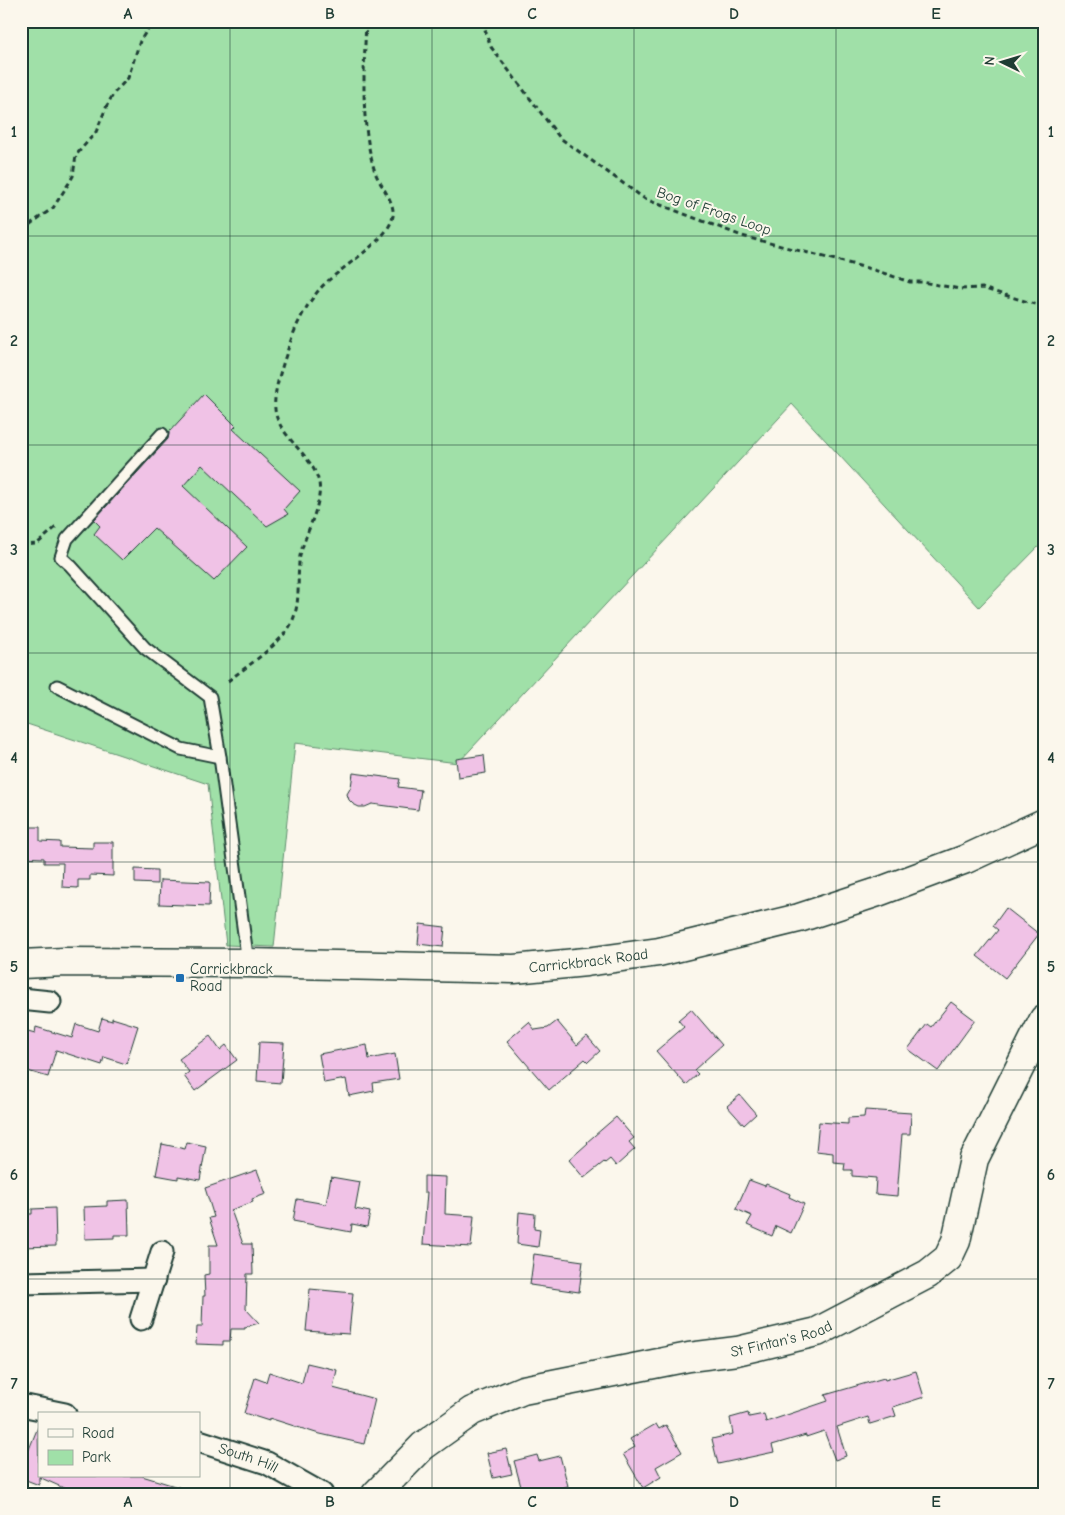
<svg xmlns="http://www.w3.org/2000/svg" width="1065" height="1515" font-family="'Comic Neue',sans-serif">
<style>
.green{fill:#a0e0a8;stroke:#608e6e}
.building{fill:#f0c2e6;stroke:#1f3d34}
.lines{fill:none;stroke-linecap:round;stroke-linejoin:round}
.service-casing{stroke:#1f3d34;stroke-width:15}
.minor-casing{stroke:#1f3d34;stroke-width:25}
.tertiary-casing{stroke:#1f3d34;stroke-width:31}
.secondary-casing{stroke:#1f3d34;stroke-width:31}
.path{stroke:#1f3d34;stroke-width:3;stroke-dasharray:5 4;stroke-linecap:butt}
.service{stroke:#fbf7ec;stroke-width:11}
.minor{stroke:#fbf7ec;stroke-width:21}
.tertiary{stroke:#fbf7ec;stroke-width:28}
.secondary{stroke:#fbf7ec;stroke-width:28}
.grid{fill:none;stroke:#1f3d34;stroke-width:1;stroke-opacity:0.55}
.poi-dot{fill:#1f6fb2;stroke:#fbf7ec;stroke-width:2}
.labels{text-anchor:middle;stroke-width:4;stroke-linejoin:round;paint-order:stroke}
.street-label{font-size:15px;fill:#1f3d34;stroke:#fbf7ec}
.poi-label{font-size:15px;fill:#1f3d34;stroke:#fbf7ec;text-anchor:start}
.neatline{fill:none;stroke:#1f3d34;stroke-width:2}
.grid-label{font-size:16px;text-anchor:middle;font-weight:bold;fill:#1f3d34}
</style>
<rect width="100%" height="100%" fill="#fbf7ec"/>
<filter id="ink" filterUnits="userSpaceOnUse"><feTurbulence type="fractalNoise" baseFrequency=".02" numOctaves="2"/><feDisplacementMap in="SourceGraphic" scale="10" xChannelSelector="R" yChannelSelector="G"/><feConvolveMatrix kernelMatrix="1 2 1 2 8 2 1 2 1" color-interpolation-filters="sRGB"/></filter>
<g filter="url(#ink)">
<polygon class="green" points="21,21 1044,21 1044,541 979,607 792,404 458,763 295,743 274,947 226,945 208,784 21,722"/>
<g class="building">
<polygon points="204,394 236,426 233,429 300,491 284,509 288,514 267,526 202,465 183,486 247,547 214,581 154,528 122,560 94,534 100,526 94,520 168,439 169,432"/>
<polygon points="484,755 486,773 458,777 456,759"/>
<polygon points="353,773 400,779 398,787 421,790 418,810 372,804 365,807 359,807 353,804 349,800 347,794 351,787"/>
<polygon points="24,827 40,827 40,841 60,842 60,847 93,848 93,842 113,842 113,876 90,875 90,880 78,880 78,888 62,887 63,863 44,863 44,858 21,857 21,835"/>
<polygon points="135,869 157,870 157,884 135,883"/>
<polygon points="160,880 210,882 209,906 159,904"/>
<polygon points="1006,908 1039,934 1005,978 977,956 998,930 993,926"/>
<polygon points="420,924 445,927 443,947 418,944"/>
<polygon points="951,1002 975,1020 938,1071 908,1049 927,1024 931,1027"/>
<polygon points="691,1009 722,1045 694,1070 698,1074 686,1085 656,1051 684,1027 678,1020"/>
<polygon points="102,1018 112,1021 112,1018 138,1026 126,1064 104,1057 102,1065 56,1050 48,1077 21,1069 21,1029 35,1033 36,1027 72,1038 76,1024 98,1031"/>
<polygon points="557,1021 577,1045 587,1036 600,1051 588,1062 585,1059 549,1090 507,1041 529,1022 535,1030 548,1028"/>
<polygon points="210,1036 220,1050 226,1045 237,1060 195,1091 184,1076 189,1072 179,1059"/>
<polygon points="259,1042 284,1043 281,1083 257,1081"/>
<polygon points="367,1045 369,1059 395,1054 399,1079 373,1083 374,1091 349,1096 346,1079 324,1083 319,1054"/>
<polygon points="740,1095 756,1114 744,1125 727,1106"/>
<polygon points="865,1110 911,1113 910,1134 902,1134 897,1196 875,1194 876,1178 852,1176 852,1170 844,1170 845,1163 833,1162 833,1153 816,1151 819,1122 848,1124 848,1118 864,1117"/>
<polygon points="616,1117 634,1138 629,1142 635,1149 616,1166 610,1159 605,1163 604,1162 584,1178 569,1160 588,1143 587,1142"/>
<polygon points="187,1142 206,1146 200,1180 178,1176 178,1179 156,1175 162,1144 185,1149"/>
<polygon points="257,1170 266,1194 252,1199 253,1202 231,1210 243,1244 252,1244 253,1274 247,1274 246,1309 259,1323 245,1327 245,1329 231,1329 230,1341 223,1341 223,1345 196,1344 197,1327 202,1327 203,1296 205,1296 204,1275 209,1274 209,1245 218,1245 209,1218 214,1217 205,1188"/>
<polygon points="424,1176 446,1177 445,1214 474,1216 471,1247 423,1244 427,1192 424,1192"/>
<polygon points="331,1177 360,1182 355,1209 370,1212 367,1227 352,1224 351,1232 293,1221 297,1199 326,1204"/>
<polygon points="749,1180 765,1186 766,1184 790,1194 789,1197 804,1204 791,1233 776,1226 772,1236 747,1225 752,1216 736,1209"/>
<polygon points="128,1200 129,1235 114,1235 114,1238 85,1239 84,1207 107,1206 107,1201"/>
<polygon points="55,1208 56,1246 21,1247 21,1214 32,1214 32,1209"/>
<polygon points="519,1212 535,1214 534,1229 540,1230 538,1247 517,1244"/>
<polygon points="534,1254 583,1261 579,1292 530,1285"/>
<polygon points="310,1289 353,1293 349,1334 306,1331"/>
<polygon points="307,1363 337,1370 333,1388 375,1399 364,1444 316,1433 269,1418 269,1421 244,1413 255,1378 266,1382 269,1372 302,1383"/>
<polygon points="916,1371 924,1397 893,1407 896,1416 870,1424 868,1417 837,1427 846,1456 835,1460 824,1431 806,1437 806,1435 772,1445 774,1452 718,1464 712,1439 733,1434 730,1418 748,1413 749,1417 764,1414 766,1422 828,1401 825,1395 884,1378 885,1380"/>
<polygon points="656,1424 659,1429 666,1425 682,1452 656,1467 661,1477 643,1488 623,1454 635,1447 630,1439"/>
<polygon points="38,1427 39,1476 142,1476 188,1490 187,1494 77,1494 39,1477 39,1485 21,1478 21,1469"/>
<polygon points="506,1449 512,1474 493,1478 487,1453"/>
<polygon points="537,1455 539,1461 560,1456 568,1486 545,1493 543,1489 523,1494 514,1461"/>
</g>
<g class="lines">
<defs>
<g id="service">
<polyline points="162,434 67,539 61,557 71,566 145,648 210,697 220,757 248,963"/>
<polyline points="57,686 181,749 220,757"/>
</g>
<g id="minor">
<polyline points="21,999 50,1002"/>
<polyline points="21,1283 154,1280"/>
<polyline points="141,1319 162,1252"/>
<polyline points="21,1405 65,1414"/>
<path id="s1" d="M199,1441L267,1463L322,1494"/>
</g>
<g id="tertiary">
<path id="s2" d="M376,1494L423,1446L472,1411L523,1390L689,1357L737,1351L817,1332L928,1274L948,1258L956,1241L974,1159L1044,1019"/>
</g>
<g id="secondary">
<path id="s3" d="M21,964L65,962L248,963L514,969L586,962L659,952L799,918L878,892L966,859L1044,823"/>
</g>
</defs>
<use href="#service" class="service-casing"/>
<use href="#minor" class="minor-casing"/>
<use href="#tertiary" class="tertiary-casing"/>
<use href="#secondary" class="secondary-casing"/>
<g class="path">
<polyline points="482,21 491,47 560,138 645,199 742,236 871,269 910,282 922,282 960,289 982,288 1044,307"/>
<polyline points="21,228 29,225 53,208 69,183 73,176 76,155 96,132 108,103 115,92 128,78 140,41 153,21"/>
<polyline points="21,545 37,544 56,527"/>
<path d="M228,681C247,666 277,647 290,626C301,606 297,585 299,563C300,541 326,502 318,479C314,466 304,455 295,445C287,435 276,423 275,409C273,391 283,364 289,346C295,327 306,305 319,290C337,268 388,243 393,216C395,201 380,186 375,172C360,124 364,71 366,21"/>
</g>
<use href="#service" class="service"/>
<use href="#minor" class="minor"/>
<use href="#tertiary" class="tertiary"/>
<use href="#secondary" class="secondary"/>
</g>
</g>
<path class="grid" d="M230,21V1494M432,21V1494M634,21V1494M836,21V1494M21,236H1044M21,445H1044M21,653H1044M21,862H1044M21,1070H1044M21,1279H1044"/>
<rect class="poi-dot" x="175" y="973" width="10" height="10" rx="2.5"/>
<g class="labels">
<g class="street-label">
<text transform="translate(714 211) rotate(19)" y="5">Bog of Frogs Loop</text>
<text dy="5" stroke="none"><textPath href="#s3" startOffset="568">Carrickbrack Road</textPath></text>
<text dy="5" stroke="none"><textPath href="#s2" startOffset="446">St Fintan's Road</textPath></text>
<text dy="5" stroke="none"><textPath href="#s1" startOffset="52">South Hill</textPath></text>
</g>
<g class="poi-label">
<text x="190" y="974">Carrickbrack<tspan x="190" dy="17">Road</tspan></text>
</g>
</g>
<rect width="1065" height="1515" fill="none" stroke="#fbf7ec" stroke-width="55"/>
<rect x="38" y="1412" width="162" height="65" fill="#fbf7ec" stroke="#a3ada2"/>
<rect x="48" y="1429" width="25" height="8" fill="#fbf7ec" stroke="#a3ada2"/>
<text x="82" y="1438" font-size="15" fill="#1f3d34">Road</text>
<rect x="48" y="1450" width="25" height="15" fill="#a0e0a8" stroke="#a3ada2"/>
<text x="82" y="1462" font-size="15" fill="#1f3d34">Park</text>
<g transform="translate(1002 62) rotate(275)" stroke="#fbf7ec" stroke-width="4" paint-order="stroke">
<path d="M0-4L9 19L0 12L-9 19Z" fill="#1f3d34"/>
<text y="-8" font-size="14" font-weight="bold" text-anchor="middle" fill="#1f3d34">N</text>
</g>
<rect x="28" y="28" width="1010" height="1460" class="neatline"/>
<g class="grid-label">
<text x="128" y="19">A</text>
<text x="330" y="19">B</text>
<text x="532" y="19">C</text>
<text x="734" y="19">D</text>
<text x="936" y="19">E</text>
<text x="14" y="137">1</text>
<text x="1051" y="137">1</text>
<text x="14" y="346">2</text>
<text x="1051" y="346">2</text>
<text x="14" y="555">3</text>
<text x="1051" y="555">3</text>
<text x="14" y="763">4</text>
<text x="1051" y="763">4</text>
<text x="14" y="972">5</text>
<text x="1051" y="972">5</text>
<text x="14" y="1180">6</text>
<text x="1051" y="1180">6</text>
<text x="14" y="1389">7</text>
<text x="1051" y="1389">7</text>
<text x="128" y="1507">A</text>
<text x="330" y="1507">B</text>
<text x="532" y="1507">C</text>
<text x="734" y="1507">D</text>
<text x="936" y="1507">E</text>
</g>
</svg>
